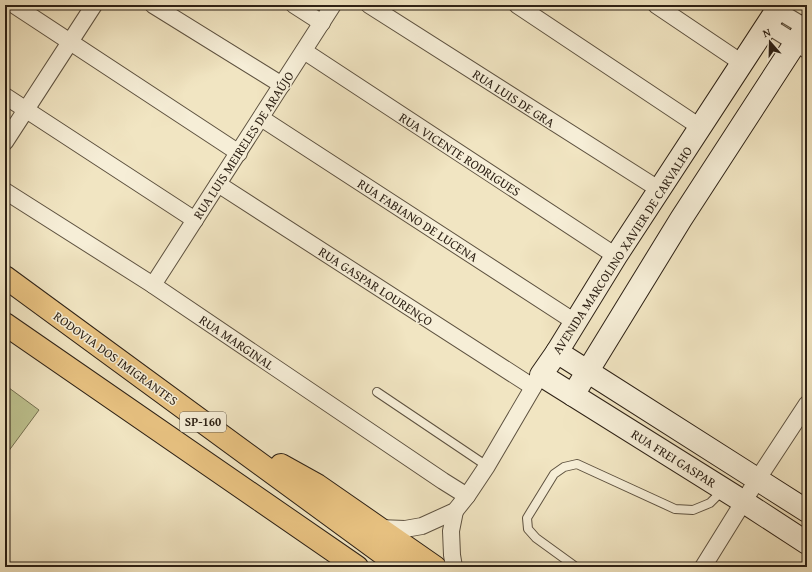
<svg xmlns="http://www.w3.org/2000/svg" width="812" height="572" font-family="'Gentium Book Plus',serif">
<style>
.green{fill:#bec390;stroke:#767252}
.lines{fill:none;stroke-linecap:round;stroke-linejoin:round}
.lane-casing{stroke:#5e5240;stroke-width:10}
.street-casing{stroke:#5e5240;stroke-width:18}
.secondary-casing{stroke:#2d2115;stroke-width:24}
.highway-casing{stroke:#2d2115;stroke-width:24}
.lane{stroke:#f6eed7;stroke-width:8}
.street{stroke:#f6eed7;stroke-width:16}
.secondary{stroke:#f6eed7;stroke-width:22}
.highway{stroke:#e8c281;stroke-width:22}
.labels{text-anchor:middle;stroke-width:3;stroke-linejoin:round;paint-order:stroke}
.shield{fill:#f6eed7;stroke:#695e4f;stroke-width:1}
.shield-label{font-size:12px;font-weight:bold;fill:#2d2115}
.street-label{font-size:13px;fill:#2d2115;stroke:#f6eed7}
</style>
<rect width="100%" height="100%" fill="#f1e5c2"/>
<filter id="stains"><feTurbulence type="fractalNoise" baseFrequency=".005" numOctaves="4"/><feColorMatrix values="0 0 0 0 .2 0 0 0 0 .09 0 0 0 0 .02 0 0 0 .5 -.17"/></filter>
<radialGradient id="worn" r=".72"><stop offset=".6" stop-color="#630" stop-opacity="0"/><stop offset="1" stop-color="#630" stop-opacity=".3"/></radialGradient>
<polygon class="green" points="5,385 39,410 5,456"/>
<g class="lines">
<defs>
<g id="lane">
<polyline points="377,392 487,466"/>
<polyline points="576,567 536,538 528,529 527,518 554,474 564,467 577,464 675,509 693,510 710,503 723,490"/>
</g>
<g id="street">
<polyline points="14,5 239,153"/>
<polyline points="153,5 282,85"/>
<polyline points="294,5 322,23"/>
<polyline points="369,5 660,190"/>
<polyline points="517,5 700,127"/>
<polyline points="656,5 742,63"/>
<polyline points="777,10 807,28"/>
<polyline points="767,25 807,50"/>
<polyline points="304,51 616,256"/>
<polyline points="5,96 195,220"/>
<polyline points="261,118 575,322"/>
<polyline points="5,142 94,5"/>
<polyline points="218,184 533,387"/>
<polyline points="5,191 153,285 443,481 467,496"/>
<polyline points="153,285 333,5"/>
<polyline points="379,528 405,529 422,526 455,511 467,496 487,466 538,379"/>
<polyline points="454,567 452,555 451,531 455,511"/>
<polyline points="703,567 757,480 807,404"/>
</g>
<g id="secondary">
<polyline points="780,5 616,256 557,352 541,375 744,502 807,543"/>
<polyline points="557,352 587,371 807,511"/>
<polyline points="573,395 681,219 807,25"/>
</g>
<g id="highway">
<polyline points="5,277 401,567"/>
<polyline points="5,324 357,567"/>
<polyline points="281,465 317,485 435,567"/>
</g>
</defs>
<use href="#lane" class="lane-casing"/>
<use href="#street" class="street-casing"/>
<use href="#secondary" class="secondary-casing"/>
<use href="#highway" class="highway-casing"/>
<use href="#lane" class="lane"/>
<use href="#street" class="street"/>
<use href="#secondary" class="secondary"/>
<use href="#highway" class="highway"/>
</g>
<g class="labels">
<rect class="shield" x="180" y="412" width="46" height="20" rx="3"/>
<g class="shield-label">
<text x="203" y="426">SP-160</text>
</g>
<g class="street-label">
<text transform="translate(514 98) rotate(33)" y="5">RUA LUIS DE GRA</text>
<text transform="translate(243 145) rotate(-57)" y="5">RUA LUIS MEIRELES DE ARAÚJO</text>
<text transform="translate(460 154) rotate(33)" y="5">RUA VICENTE RODRIGUES</text>
<text transform="translate(418 220) rotate(33)" y="5">RUA FABIANO DE LUCENA</text>
<text transform="translate(622 250) rotate(-57)" y="5">AVENIDA MARCOLINO XAVIER DE CARVALHO</text>
<text transform="translate(376 286) rotate(33)" y="5">RUA GASPAR LOURENÇO</text>
<text transform="translate(237 342) rotate(34)" y="5">RUA MARGINAL</text>
<text transform="translate(116 358) rotate(36)" y="5">RODOVIA DOS IMIGRANTES</text>
<text transform="translate(674 458) rotate(32)" y="5">RUA FREI GASPAR</text>
</g>
</g>
<rect width="812" height="572" fill="none" stroke="#f1e5c2" stroke-width="20"/>
<rect x="6" y="6" width="800" height="560" fill="none" stroke="#2d2115" stroke-width="2"/>
<rect x="10" y="10" width="792" height="552" fill="none" stroke="#2d2115"/>
<g transform="translate(770 42) rotate(340)" stroke="#f6eed7" stroke-width="3" paint-order="stroke">
<path d="M0-3L7 15L0 10L-7 15Z" fill="#2d2115"/>
<text y="-6" font-size="11" font-weight="bold" text-anchor="middle" fill="#2d2115">N</text>
</g>
<rect width="100%" height="100%" filter="url(#stains)"/>
<rect width="100%" height="100%" fill="url(#worn)"/>
</svg>
